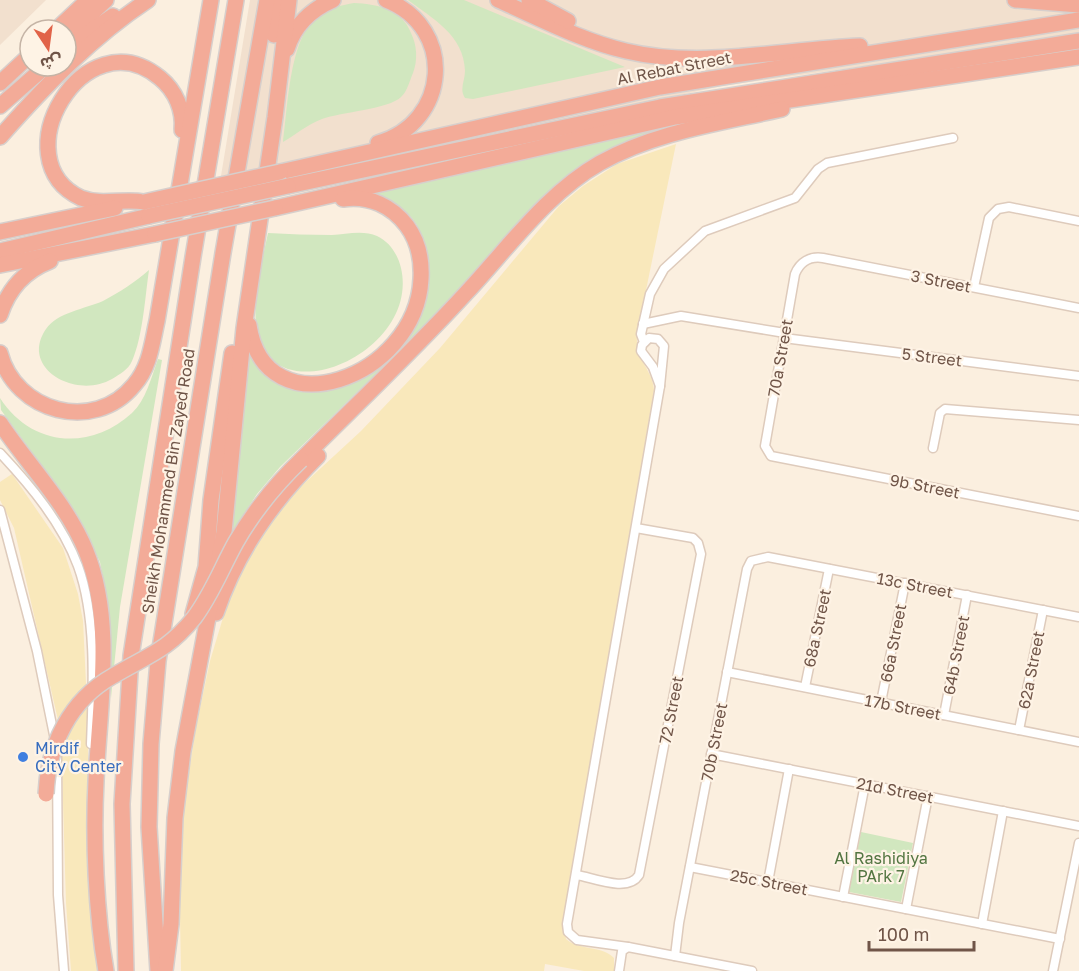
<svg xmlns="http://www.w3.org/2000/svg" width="1079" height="971" font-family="'Golos Text','Noto Sans Arabic',sans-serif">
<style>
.residential{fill:#f2e0ce}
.green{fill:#d1e7bf}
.sand{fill:#f9e8bb}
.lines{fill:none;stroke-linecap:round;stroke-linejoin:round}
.minor-casing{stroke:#decbbc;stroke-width:11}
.motorway-casing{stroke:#d7cfcc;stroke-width:18}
.minor{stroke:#fff;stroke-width:8}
.motorway{stroke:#f3ab98;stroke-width:15}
.motorway-bridge-casing{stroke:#d7cfcc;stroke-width:18;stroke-linecap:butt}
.motorway-bridge{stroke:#f3ab98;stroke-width:15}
.shop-dot{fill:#3f7fe0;stroke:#fef3e5;stroke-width:2}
.labels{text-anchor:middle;stroke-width:4.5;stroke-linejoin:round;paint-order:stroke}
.street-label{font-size:16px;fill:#705548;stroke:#fef3e5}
.shop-label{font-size:16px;fill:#366cbe;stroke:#fef3e5;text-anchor:start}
.park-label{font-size:16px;fill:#537642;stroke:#fef3e5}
</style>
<rect width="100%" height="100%" fill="#fbefdf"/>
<g class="residential">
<polygon points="0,0 46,0 0,45"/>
<polygon points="250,0 1079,0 1079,36 722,86 218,194"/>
</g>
<g class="green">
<path d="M408,0H464L625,67L473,99L465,98C459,89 465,81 465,71C464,35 433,19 408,0Z"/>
<path d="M354,3C376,4 402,9 411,33C417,45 418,60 413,73C410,80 407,92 401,97C389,109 341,112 322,119C308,124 295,135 283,142C288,108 289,36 319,15C329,8 343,5 354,3Z"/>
<path d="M664,128L601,154L561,180L448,304L280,467L257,494L228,538L250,350C257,365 271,383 289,384C298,385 372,370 380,366C386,363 392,355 396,350C424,320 431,295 425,254C423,240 420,226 410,216C400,205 385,198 371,192Z"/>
<path d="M268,233C289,234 310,235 332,235C346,234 364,230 377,236C390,242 398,255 401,268C421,355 265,420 256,324C253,295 262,262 268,233Z"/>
<path d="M149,270C145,297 143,336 132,361C128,370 120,374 112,379C76,400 19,368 46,329C58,312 85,309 103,301C120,292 135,282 149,270Z"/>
<path d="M158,359L162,360L120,607L111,698L106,593L100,562L76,513L1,410L0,398C31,446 89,452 132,413C146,400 151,378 158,359Z"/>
<polygon points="861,832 913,843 901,902 849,892"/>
</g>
<g class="sand">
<path d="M676,144L637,334C635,361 653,370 654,390L564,920L566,939C579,951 602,945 614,958V971H584L545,964L544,971H181L179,865L183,812L196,727L210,661L228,601L259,538L296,491L361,431L440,348L559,206L583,186L617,164Z"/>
<polygon points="12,474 63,548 78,594 83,621 88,725 88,874 100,971 71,971 66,903 61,733 14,528 0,500 0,482"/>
</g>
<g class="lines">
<defs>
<g id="minor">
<polyline points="974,287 989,218 998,209 1009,207 1079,221"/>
<path d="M1079,308L823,258C810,256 800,262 795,274L765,446L771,456L1079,516"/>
<polyline points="643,324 681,316 785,333"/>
<polygon points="649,338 658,339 664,346 660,386 653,367 641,351 642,345"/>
<polyline points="784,338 1079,376"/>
<polyline points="644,342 641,334 650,294 664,269 705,231 795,198 818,169 827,163 953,138"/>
<polyline points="933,448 940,413 945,409 1079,420"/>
<path d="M0,453C31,486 62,523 78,566C97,618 93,690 91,744"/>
<polyline points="0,510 37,651 55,740"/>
<polyline points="727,672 1079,742"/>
<polyline points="805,687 829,569"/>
<polyline points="881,702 905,583"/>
<polyline points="944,715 967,595"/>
<polyline points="1019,730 1043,610"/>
<polyline points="711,754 1079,826"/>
<polyline points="57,756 58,895 64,971"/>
<polyline points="690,867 1060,939"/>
<path d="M577,875C594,878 628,893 639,875L701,554L698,543L693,538L636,528"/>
<polyline points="768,882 789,769"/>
<polyline points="843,897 865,784"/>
<polyline points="906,909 928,796"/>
<polyline points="982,924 1003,811"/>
<polyline points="628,947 577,940 568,932 567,924 660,386"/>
<polyline points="675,956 679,923 747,569 751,561 768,557 1079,617"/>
<polyline points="619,971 622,951 628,947 752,971"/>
<polyline points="1053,971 1079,843"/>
</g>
<g id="motorway">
<path d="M498,0C539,18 582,41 626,51C702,69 783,49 860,46"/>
<polyline points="529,0 568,21"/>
<polyline points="1015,0 1079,5"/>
<polyline points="56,30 88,0"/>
<polyline points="274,35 276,0"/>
<polyline points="66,37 106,0"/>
<polyline points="66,48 113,16"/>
<path d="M287,49C294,26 310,10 333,0"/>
<polyline points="0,83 30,55"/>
<polyline points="0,106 46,66"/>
<path d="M0,137C44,87 92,37 148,0"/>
<path d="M378,143C449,123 457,28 386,0"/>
<polyline points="280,172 660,87 1079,20"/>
<polyline points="288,186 660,107 1079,41"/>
<path d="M144,202C123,198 102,206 81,198C0,160 84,15 160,78C176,91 184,111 182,130"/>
<polyline points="275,208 675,117 1079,57"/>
<polyline points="0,232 115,208"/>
<polyline points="0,251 149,216"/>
<polyline points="0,265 155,234"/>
<path d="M0,315C8,290 24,271 50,261"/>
<path d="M249,325C265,432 416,379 421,279C422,261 418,241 407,226C392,206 369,195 343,199"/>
<path d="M0,353C15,412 94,434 134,385C150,367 152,343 157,321L211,0"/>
<path d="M0,423C28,465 67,504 86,551C115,623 99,706 96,781C93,838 96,914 106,971"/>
<path d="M301,460C357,404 414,350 467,292C508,248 547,193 600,163C655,132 721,123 782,109"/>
<path d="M216,613C237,551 272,502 318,456"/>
<polyline points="193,614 206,567 211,500 232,353"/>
<polyline points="126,971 122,804 131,656 193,257 236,0"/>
<polyline points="158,971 149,827 151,744 158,661 223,253 267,0"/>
<polyline points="165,971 171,924 175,818 183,751 224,532 244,328 275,117 289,0"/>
</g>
</defs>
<use href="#minor" class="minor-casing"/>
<use href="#motorway" class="motorway-casing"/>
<use href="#minor" class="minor"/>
<use href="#motorway" class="motorway"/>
<defs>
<g id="motorway-bridge">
<polyline points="144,202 280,172"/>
<polyline points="149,216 288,186"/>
<polyline points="155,234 275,208"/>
<path d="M46,794C48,745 70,700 113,676C148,655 167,651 194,618C212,594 222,567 236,542C254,511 276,484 301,460"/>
</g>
</defs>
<use href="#motorway-bridge" class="motorway-bridge-casing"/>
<use href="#motorway-bridge" class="motorway-bridge"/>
</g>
<circle class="shop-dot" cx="23" cy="757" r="6"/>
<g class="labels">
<g class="street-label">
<text transform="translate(674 68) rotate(-11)" y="6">Al Rebat Street</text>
<text transform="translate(941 281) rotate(11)" y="6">3 Street</text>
<text transform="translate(932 357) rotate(7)" y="6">5 Street</text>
<text transform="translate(780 358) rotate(-80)" y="6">70a Street</text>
<text transform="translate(168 481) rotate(-81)" y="6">Sheikh Mohammed Bin Zayed Road</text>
<text transform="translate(925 486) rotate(11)" y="6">9b Street</text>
<text transform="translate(915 585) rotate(11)" y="6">13c Street</text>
<text transform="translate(817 628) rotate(-78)" y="6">68a Street</text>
<text transform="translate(893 643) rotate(-79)" y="6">66a Street</text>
<text transform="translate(956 655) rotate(-79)" y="6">64b Street</text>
<text transform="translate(1031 670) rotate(-79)" y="6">62a Street</text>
<text transform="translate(903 707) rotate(11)" y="6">17b Street</text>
<text transform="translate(671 710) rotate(-79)" y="6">72 Street</text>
<text transform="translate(714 742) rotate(-79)" y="6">70b Street</text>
<text transform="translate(895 790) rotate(11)" y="6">21d Street</text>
<text transform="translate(769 882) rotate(11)" y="6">25c Street</text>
</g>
<g class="shop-label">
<text x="35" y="754">Mirdif<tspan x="35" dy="18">City Center</tspan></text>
</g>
<g class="park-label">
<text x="881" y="864">Al Rashidiya<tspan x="881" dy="18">PArk 7</tspan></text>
</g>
</g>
<g transform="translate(48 48) rotate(167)"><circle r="28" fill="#fef3e5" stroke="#c5b4a6" stroke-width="1.5"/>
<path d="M0-4.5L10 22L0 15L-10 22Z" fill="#e16348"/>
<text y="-9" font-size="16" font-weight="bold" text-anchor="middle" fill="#705548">ش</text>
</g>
<path d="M869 941v9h105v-9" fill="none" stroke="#705548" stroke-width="3"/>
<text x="878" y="941" font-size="18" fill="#705548" stroke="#fef3e5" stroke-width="4.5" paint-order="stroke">100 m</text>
</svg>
